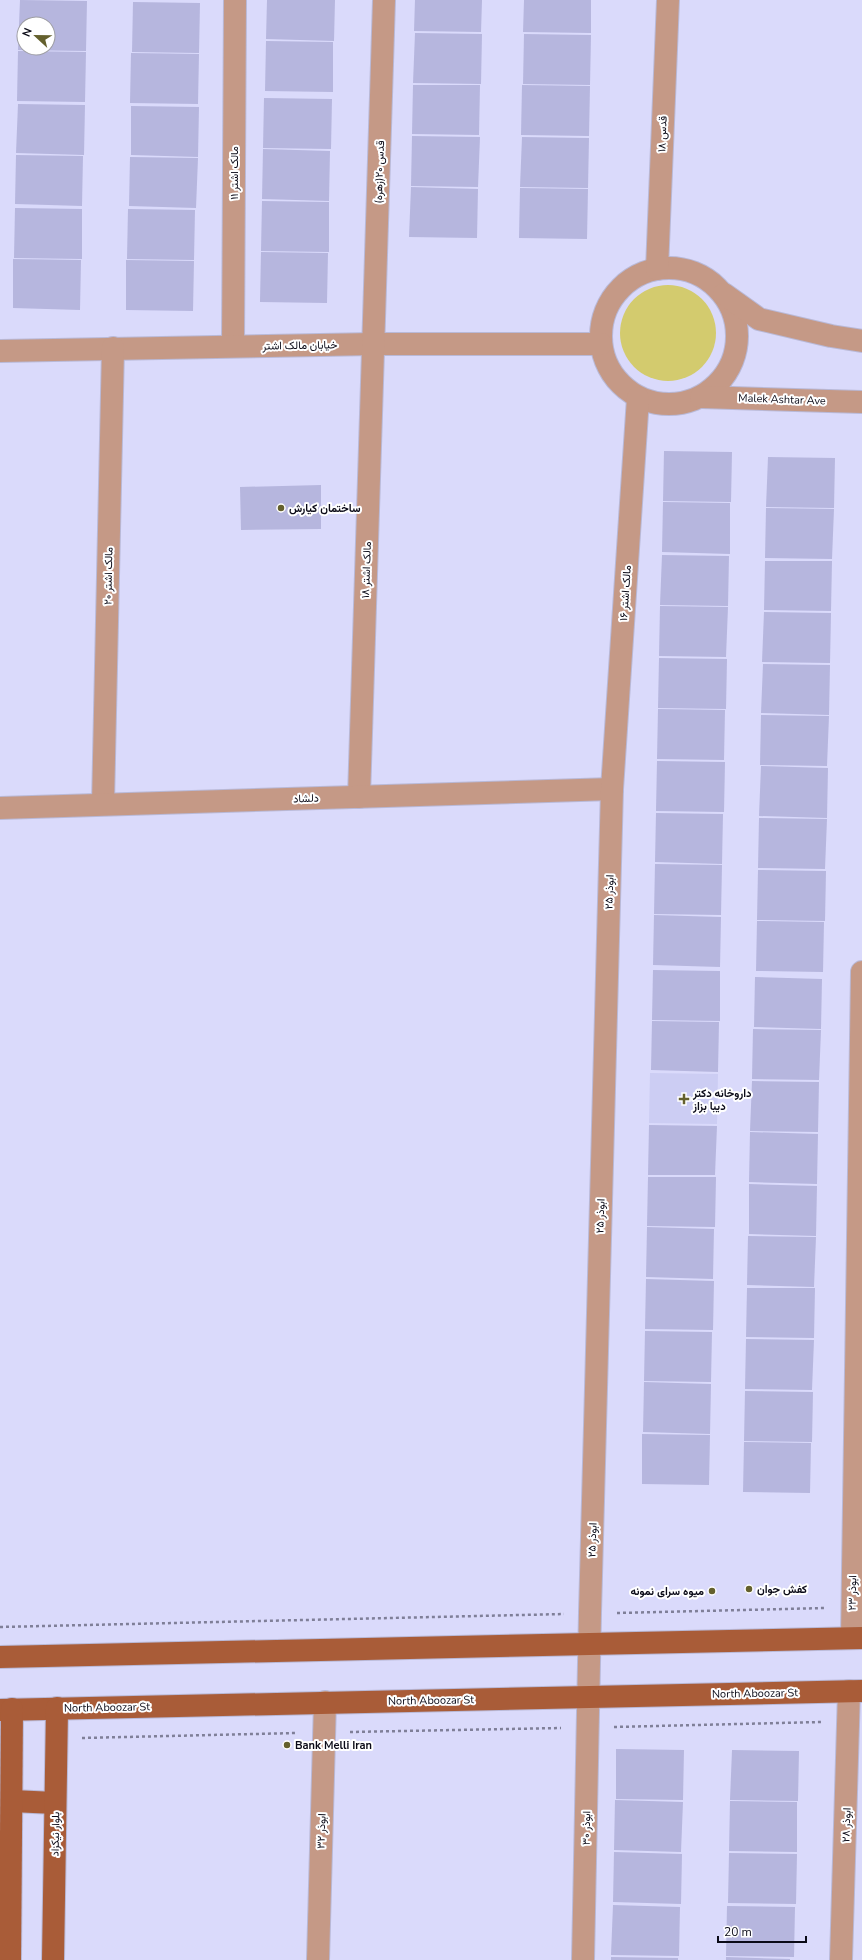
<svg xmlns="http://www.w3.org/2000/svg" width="862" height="1960" font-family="'Nunito Sans',Vazirmatn,sans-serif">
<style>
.built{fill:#cccdf3}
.green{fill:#d3cb6e}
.building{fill:#b6b6de;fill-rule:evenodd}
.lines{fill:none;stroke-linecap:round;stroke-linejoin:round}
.minor-casing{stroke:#b9b9d7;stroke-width:24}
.major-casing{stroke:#b9b9d7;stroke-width:24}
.path{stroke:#7f7f98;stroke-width:2.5;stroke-dasharray:3 3;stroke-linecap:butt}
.minor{stroke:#c59986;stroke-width:22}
.major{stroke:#a95c38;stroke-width:22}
.poi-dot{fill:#64602d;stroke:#fff;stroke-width:1.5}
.labels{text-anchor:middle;stroke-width:4;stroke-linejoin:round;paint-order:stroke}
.street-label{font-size:11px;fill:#0a0a17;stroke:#fff}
.poi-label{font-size:11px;font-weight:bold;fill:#0a0a17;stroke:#fff;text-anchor:start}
</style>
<rect width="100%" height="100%" fill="#dadafb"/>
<polygon class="built" points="650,1073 718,1074 717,1124 649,1123"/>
<circle class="green" cx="668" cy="333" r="48"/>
<g class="building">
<path d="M20,0L87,1L86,51L18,50ZM24,24H48V48H24Z"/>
<polygon points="267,0 335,0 334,41 266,39"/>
<polygon points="415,0 482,0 481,32 414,31"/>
<polygon points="524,0 591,0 591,33 523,32"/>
<polygon points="133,2 200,3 199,53 132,52"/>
<polygon points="415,33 482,34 481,84 413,83"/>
<polygon points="524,34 591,35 590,85 523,84"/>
<polygon points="266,41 333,42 333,92 265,91"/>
<polygon points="18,51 86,52 85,102 17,101"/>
<polygon points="131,53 199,54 198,104 130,103"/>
<polygon points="413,85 480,85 479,135 412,134"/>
<polygon points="522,85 590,86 589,136 521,135"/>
<polygon points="264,98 332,99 331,149 263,148"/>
<polygon points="18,104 85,105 84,155 16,153"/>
<polygon points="131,106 199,107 198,157 131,155"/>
<polygon points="412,136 480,137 478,187 411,186"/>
<polygon points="522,137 589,138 588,188 520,187"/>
<polygon points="263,149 330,151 329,201 262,199"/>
<polygon points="16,155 83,156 82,206 15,204"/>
<polygon points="130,157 198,158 196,208 129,206"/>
<polygon points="411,187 478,189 477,238 409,237"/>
<polygon points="520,188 588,189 587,239 519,238"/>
<polygon points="262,201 329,202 329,252 261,251"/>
<polygon points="15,208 82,209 82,259 14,258"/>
<polygon points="128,209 195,210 194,260 127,259"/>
<polygon points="261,252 328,253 327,303 260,302"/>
<polygon points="13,259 81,260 80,310 13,308"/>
<polygon points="126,260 194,261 193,311 126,310"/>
<polygon points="664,451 732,452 731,502 663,501"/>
<polygon points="768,457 835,458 834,508 766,507"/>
<polygon points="321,485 321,529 241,530 240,487"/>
<polygon points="663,502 730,503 730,554 662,552"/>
<polygon points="766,508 834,509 832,559 765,558"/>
<polygon points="662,555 729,556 728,606 660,605"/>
<polygon points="765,561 832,561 831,611 764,610"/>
<polygon points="660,606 728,607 726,657 659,656"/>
<polygon points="764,612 831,613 830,663 762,662"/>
<polygon points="659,658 727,659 726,709 658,708"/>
<polygon points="763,664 830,665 829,715 761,713"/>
<polygon points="658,709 725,710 724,760 657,759"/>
<polygon points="761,715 829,716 827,766 760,765"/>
<polygon points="657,761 725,762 724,812 656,811"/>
<polygon points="761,766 828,768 827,818 759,816"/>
<polygon points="656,813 723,814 722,864 655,862"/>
<polygon points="759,818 827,819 825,869 758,868"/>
<polygon points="655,864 722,865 721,915 654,914"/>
<polygon points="758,870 826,871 825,921 757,920"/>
<polygon points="654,915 721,917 720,967 653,965"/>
<polygon points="757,921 824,922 823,972 756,971"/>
<polygon points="653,970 720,971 720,1021 652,1020"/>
<polygon points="755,977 822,979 821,1029 754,1027"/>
<polygon points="652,1021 719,1022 718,1072 651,1070"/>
<polygon points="753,1029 821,1030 819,1080 752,1079"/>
<polygon points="752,1081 819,1082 818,1132 750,1131"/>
<polygon points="649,1125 717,1126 715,1175 648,1175"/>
<polygon points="750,1132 818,1134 817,1184 749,1182"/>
<polygon points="648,1177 716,1177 715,1227 647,1226"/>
<polygon points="749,1184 817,1186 816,1236 749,1234"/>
<polygon points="647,1227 714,1229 713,1279 646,1277"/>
<polygon points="748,1236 816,1237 814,1287 747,1285"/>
<polygon points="646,1279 714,1281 713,1330 645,1329"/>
<polygon points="747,1288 815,1288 814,1338 746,1337"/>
<polygon points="645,1331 712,1332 711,1382 644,1381"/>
<polygon points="746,1339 814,1340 812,1390 745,1389"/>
<polygon points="644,1382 711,1384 710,1434 643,1432"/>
<polygon points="745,1391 813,1392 812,1442 744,1441"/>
<polygon points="642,1434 710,1435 709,1485 642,1484"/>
<polygon points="744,1442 811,1443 810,1493 743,1492"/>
<polygon points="616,1749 684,1750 683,1800 616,1799"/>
<polygon points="732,1750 799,1751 798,1801 730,1800"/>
<polygon points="615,1800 683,1802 681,1852 614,1850"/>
<polygon points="730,1801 797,1802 797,1852 729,1851"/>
<polygon points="614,1852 682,1854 681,1904 613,1902"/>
<polygon points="729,1853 797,1854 796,1904 728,1903"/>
<polygon points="613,1905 680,1907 679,1956 611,1955"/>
<polygon points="727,1906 795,1907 794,1957 726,1956"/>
<polygon points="611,1957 678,1958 678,1960 611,1960"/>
<polygon points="726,1957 790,1959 790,1960 726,1960"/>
</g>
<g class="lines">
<defs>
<g id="minor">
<circle cx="669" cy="336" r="68"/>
<polyline points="657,269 668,0"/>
<polyline points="724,294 759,319 831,336 862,341"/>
<polyline points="233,346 235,0"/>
<polyline points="0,351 373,344 601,344"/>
<polyline points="701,397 862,402"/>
<polyline points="359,797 384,0"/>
<polyline points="103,804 113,348"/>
<polyline points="0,808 612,789"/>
<polyline points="852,1638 862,972"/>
<polyline points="318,1960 325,1702"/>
<polyline points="583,1960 590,1613 612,789 638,398"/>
<polyline points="841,1960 849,1691"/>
</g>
<g id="major">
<polyline points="0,1657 862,1638"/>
<polyline points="0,1710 862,1691"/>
<polyline points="12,1801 55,1803"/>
<polyline points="10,1960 12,1709"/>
<polyline points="53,1960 57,1708"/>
</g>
</defs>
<use href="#minor" class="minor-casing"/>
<use href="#major" class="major-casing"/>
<g class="path">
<polyline points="617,1613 826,1608"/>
<polyline points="0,1627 564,1614"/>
<polyline points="614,1727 821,1722"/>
<polyline points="350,1732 561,1728"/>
<polyline points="82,1738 297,1733"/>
</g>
<use href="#minor" class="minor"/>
<use href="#major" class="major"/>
</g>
<g class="poi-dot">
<circle cx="281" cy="508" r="4"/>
<path d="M682 1093h4v4h4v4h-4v4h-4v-4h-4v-4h4z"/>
<circle cx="749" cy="1589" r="4"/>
<circle cx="712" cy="1591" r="4"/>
<circle cx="287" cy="1745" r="4"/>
</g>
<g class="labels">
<g class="street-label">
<text transform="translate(662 134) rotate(-88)" y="4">قدس ۱۸</text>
<text transform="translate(379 172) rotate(-88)" y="4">قدس ۲۰(زهره)</text>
<text transform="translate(234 173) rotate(-90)" y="4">مالک اشتر ۱۱</text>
<text transform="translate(300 345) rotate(-1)" y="4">خیابان مالک اشتر</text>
<text transform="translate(782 399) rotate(2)" y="4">Malek Ashtar Ave</text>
<text transform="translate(366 570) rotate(-88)" y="4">مالک اشتر ۱۸</text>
<text transform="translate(108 576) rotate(-89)" y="4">مالک اشتر ۲۰</text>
<text transform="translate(625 593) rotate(-86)" y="4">مالک اشتر ۱۶</text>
<text transform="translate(306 798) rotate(-2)" y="4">دلشاد</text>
<text transform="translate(609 892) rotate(-88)" y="4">ابوذر ۲۵</text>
<text transform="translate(600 1216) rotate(-88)" y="4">ابوذر ۲۵</text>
<text transform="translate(592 1540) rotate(-88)" y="4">ابوذر ۲۵</text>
<text transform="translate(852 1593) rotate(-89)" y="4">ابوذر ۲۳</text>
<text transform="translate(755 1693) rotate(-1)" y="4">North Aboozar St</text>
<text transform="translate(431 1700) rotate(-1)" y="4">North Aboozar St</text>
<text transform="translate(107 1707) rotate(-1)" y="4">North Aboozar St</text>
<text transform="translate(846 1825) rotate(-88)" y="4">ابوذر ۲۸</text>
<text transform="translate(586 1828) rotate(-89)" y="4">ابوذر ۳۰</text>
<text transform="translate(321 1831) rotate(-88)" y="4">ابوذر ۳۲</text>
<text transform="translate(55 1834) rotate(-89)" y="4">بلوار نیکزاد</text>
</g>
<g class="poi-label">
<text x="289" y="512">ساختمان کیارش</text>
<text x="693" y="1097">داروخانه دکتر<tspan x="693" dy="13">دیبا بزاز</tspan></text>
<text x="757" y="1593">کفش جوان</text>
<text x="704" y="1595" text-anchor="end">میوه سرای نمونه</text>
<text x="295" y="1749">Bank Melli Iran</text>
</g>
</g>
<g transform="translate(36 36) rotate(292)"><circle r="19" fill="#ffffff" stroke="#9d9da2"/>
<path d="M0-3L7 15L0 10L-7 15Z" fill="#64602d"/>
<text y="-6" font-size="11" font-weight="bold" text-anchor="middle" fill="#0a0a17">N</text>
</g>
<path d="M718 1936v6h88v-6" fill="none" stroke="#0a0a17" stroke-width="2"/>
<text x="724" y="1936" font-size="12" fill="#0a0a17" stroke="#ffffff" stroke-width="3" paint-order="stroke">20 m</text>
</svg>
